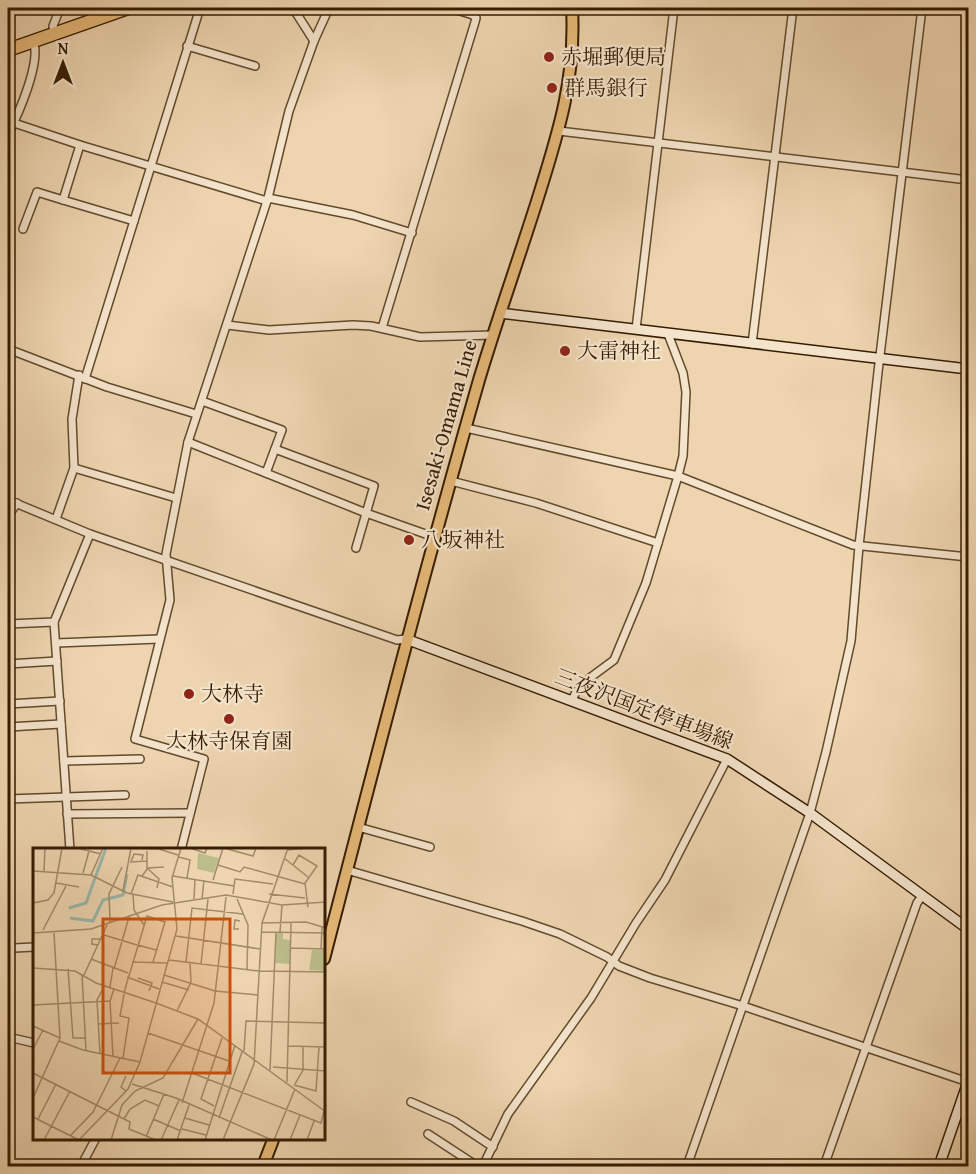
<svg xmlns="http://www.w3.org/2000/svg" width="976" height="1174" font-family="'Gentium Book Plus','Noto Serif JP',serif">
<style>
.lines{fill:none;stroke-linecap:round;stroke-linejoin:round}
.street-casing{stroke:#634a2c;stroke-width:10}
.secondary-casing{stroke:#351c00;stroke-width:12}
.primary-casing{stroke:#351c00;stroke-width:14}
.highway-casing{stroke:#351c00;stroke-width:15}
.street{stroke:#f4e4cc;stroke-width:7}
.secondary{stroke:#f4e4cc;stroke-width:9}
.primary{stroke:#e7ba78;stroke-width:10}
.highway{stroke:#e7ba78;stroke-width:12}
.poi-dot{fill:#8f2418;stroke:#f4e4cc;stroke-width:2}
.labels{text-anchor:middle;stroke-width:4.5;stroke-linejoin:round;paint-order:stroke}
.poi-label{font-size:21px;fill:#351c00;stroke:#f4e4cc;text-anchor:start}
.street-label{font-size:21px;fill:#351c00;stroke:#f4e4cc}
.inset-river{fill:none;stroke:#99b8af;stroke-width:3}
.inset-road{fill:none;stroke:#a48b6a;stroke-width:1.5}
.view{fill:#cd500a;fill-opacity:0.15;stroke:#cd500a;stroke-width:3}
.inset-edge{fill:none;stroke:#351c00;stroke-width:3}
</style>
<rect width="100%" height="100%" fill="#eed5b0"/>
<filter id="stains"><feTurbulence type="fractalNoise" baseFrequency=".00333" numOctaves="4"/><feColorMatrix values="0 0 0 0 .2 0 0 0 0 .09 0 0 0 0 .02 0 0 0 .5 -.17"/></filter>
<radialGradient id="worn" r=".72"><stop offset=".6" stop-color="#630" stop-opacity="0"/><stop offset="1" stop-color="#630" stop-opacity=".3"/></radialGradient>
<g class="lines">
<defs>
<g id="street">
<polyline points="293,8 314,41"/>
<polyline points="54,34 53,26 60,8"/>
<polyline points="187,46 255,66"/>
<polyline points="14,123 80,145 267,201"/>
<polyline points="559,131 968,180"/>
<path d="M8,134C18,115 42,61 33,41"/>
<polyline points="80,145 63,200 134,221"/>
<polyline points="268,198 353,215 412,233"/>
<polyline points="23,229 37,192 63,200"/>
<polyline points="227,325 269,330 353,325 371,326 420,337 493,335"/>
<polyline points="382,328 475,22 476,18 473,15 450,8"/>
<polyline points="636,329 674,8"/>
<polyline points="752,344 793,8"/>
<polyline points="8,349 107,387 196,414"/>
<polyline points="85,379 200,8"/>
<polyline points="202,401 282,430 266,473"/>
<polyline points="466,428 678,476 853,545 968,557"/>
<polyline points="188,442 366,513 434,537"/>
<polyline points="275,449 374,486 356,548"/>
<polyline points="74,468 176,498"/>
<polyline points="451,481 536,503 658,543"/>
<polyline points="8,500 90,534 397,640 406,639"/>
<polyline points="8,516 17,503"/>
<polyline points="56,519 74,468 72,419 79,375"/>
<polyline points="8,624 54,622"/>
<polyline points="56,643 159,639"/>
<polyline points="8,664 57,661"/>
<polyline points="572,700 576,692 591,677 614,660 646,583 678,476 683,456 686,392 683,373 668,334"/>
<polyline points="8,704 60,701"/>
<polyline points="8,727 61,724"/>
<polyline points="64,761 140,759"/>
<polyline points="8,799 125,795"/>
<polyline points="67,814 190,813"/>
<polyline points="358,827 430,847"/>
<polyline points="70,850 54,622 90,534"/>
<polyline points="181,850 204,759 135,739 170,600 166,554 188,442 268,198 289,111 314,41 329,8"/>
<polyline points="347,870 522,921 560,934 607,957 619,966 650,978 743,1006 968,1082"/>
<polyline points="14,948 34,947"/>
<polyline points="8,1037 34,1043"/>
<polyline points="411,1102 454,1121 493,1147"/>
<polyline points="428,1134 477,1166"/>
<polyline points="81,1166 95,1140"/>
<polyline points="483,1166 508,1114 591,998 636,923 665,880 727,759"/>
<polyline points="687,1166 810,813 826,752 851,641 859,546 878,372 922,8"/>
<polyline points="824,1166 917,903 922,896"/>
</g>
<g id="secondary">
<polyline points="500,313 968,369"/>
<polyline points="406,639 727,759 810,813 968,929"/>
<polyline points="939,1166 968,1082"/>
</g>
<g id="primary">
<path d="M324,959C374,766 424,572 479,380C497,320 518,261 537,201C558,134 576,79 572,8"/>
<polyline points="263,1166 273,1140"/>
</g>
<polyline id="highway" points="8,50 128,8"/>
</defs>
<use href="#street" class="street-casing"/>
<use href="#secondary" class="secondary-casing"/>
<use href="#primary" class="primary-casing"/>
<use href="#highway" class="highway-casing"/>
<use href="#street" class="street"/>
<use href="#secondary" class="secondary"/>
<use href="#primary" class="primary"/>
<use href="#highway" class="highway"/>
</g>
<g class="poi-dot">
<circle cx="549" cy="57" r="6"/>
<circle cx="552" cy="88" r="6"/>
<circle cx="565" cy="351" r="6"/>
<circle cx="409" cy="540" r="6"/>
<circle cx="189" cy="694" r="6"/>
<circle cx="229" cy="719" r="6"/>
</g>
<g class="labels">
<g class="poi-label">
<text x="561" y="64">赤堀郵便局</text>
<text x="564" y="95">群馬銀行</text>
<text x="577" y="358">大雷神社</text>
<text x="421" y="547">八坂神社</text>
<text x="201" y="701">大林寺</text>
<text x="229" y="748" text-anchor="middle">大林寺保育園</text>
</g>
<g class="street-label">
<text transform="translate(446 425) rotate(-74)" y="7">Isesaki-Omama Line</text>
<text transform="translate(644 709) rotate(21)" y="7">三夜沢国定停車場線</text>
</g>
</g>
<g transform="translate(33 848)">
<rect width="292" height="292" fill="#eed5b0"/>
<path d="M243,85H250V91L257,92V116L242,115ZM279,102H292V123L276,122Z" fill="#bbbd8a"/>
<path d="M165,5L186,10L181,25L164,21Z" fill="#bbbd8a"/>
<path class="inset-river" d="M36,60L53,55L73,0M37,70L60,73L70,52L90,47L94,26"/>
<path class="inset-road" d="M44,0L68,6M88,0L126,1L145,7M157,0L172,5L174,0M191,0L220,8L223,0M254,2L275,0M114,3V20L126,31L124,40M146,9L157,12L154,30M251,10L275,29M109,12L110,7L101,6L98,14L114,13M185,17L207,24L211,19L272,36M260,17L266,7L284,18L272,35L275,59M0,23L58,27L94,45L140,54M11,24L12,0M50,25L56,3M58,27L70,0M109,28L115,20L131,19M140,28L201,38M180,32L190,0M23,35L46,39M90,43L98,0M98,46L105,27L140,39M100,46L101,62L111,77M200,46L202,31L240,36M236,46L272,50M161,51L162,31M169,51L171,32M204,51L215,77L214,122M0,55L15,52L21,45L29,0M77,74L76,46L89,19M229,75L273,74L293,80M206,81H201L202,72L207,73M10,82L33,38M228,84L293,85M247,84L249,57M0,85L58,81L129,57L193,47L249,57L293,54M71,87L104,97M143,88L227,101M65,97L59,96V91H69M105,97L123,102M258,100L293,101M288,101L289,79M58,111L95,125M136,112L226,123L293,124M99,114L134,115M153,114L159,60L210,66M168,116L175,51M0,120L42,123L63,135L123,155M35,121L40,190H53M81,121L96,69M49,126L53,203M51,127L74,77M131,127L182,143L225,147M94,129L126,141M105,130L119,135L116,143M129,134L156,142M77,139L80,120M123,155L165,171L293,264M0,157L77,153M144,163L158,134L157,115M65,176L86,175M0,178L27,190M115,185L196,213M26,193L50,202L107,214M255,198L293,199M0,201L10,182M211,203L213,173L293,175M67,206L64,152L72,137M80,209L77,153L81,141M90,210L96,170L87,168L92,141L114,68L132,74L120,114M240,219L293,223M237,222L243,84M0,225L97,274L96,281L123,292M159,225L288,275L293,256M254,234L258,75M99,236L143,250L239,292M262,236L270,222V198M261,237L283,243L286,199M93,243L88,239L93,228M0,250L27,190L21,85M149,255L181,155L193,49M181,258L168,251L189,190M0,269L46,292M152,270L176,277M186,270L209,204M5,271L23,236M91,271L97,261L112,252L126,258M120,271L148,283M149,281L173,287M38,287L60,264L87,210M113,289L131,246M11,292L37,243M46,292L95,241L107,214L144,81L139,30L148,0M78,292L89,257L102,243L130,230L165,171M128,292L146,252M144,292L156,257M172,292L202,197M190,292L221,216L229,75L255,0M241,292L262,241M257,292L267,267M274,292L281,273"/>
<path class="view" d="M70,71H197V225H70Z"/>
<rect width="292" height="292" class="inset-edge"/>
</g>
<rect width="976" height="1174" fill="none" stroke="#eed5b0" stroke-width="30"/>
<rect x="9" y="9" width="958" height="1156" fill="none" stroke="#351c00" stroke-width="3"/>
<rect x="15" y="15" width="946" height="1144" fill="none" stroke="#351c00" stroke-width="1.5"/>
<g transform="translate(63 63)" stroke="#f4e4cc" stroke-width="4.5" paint-order="stroke">
<path d="M0-4.5L10 22L0 15L-10 22Z" fill="#351c00"/>
<text y="-9" font-size="16" font-weight="bold" text-anchor="middle" fill="#351c00">N</text>
</g>
<rect width="100%" height="100%" filter="url(#stains)"/>
<rect width="100%" height="100%" fill="url(#worn)"/>
</svg>
